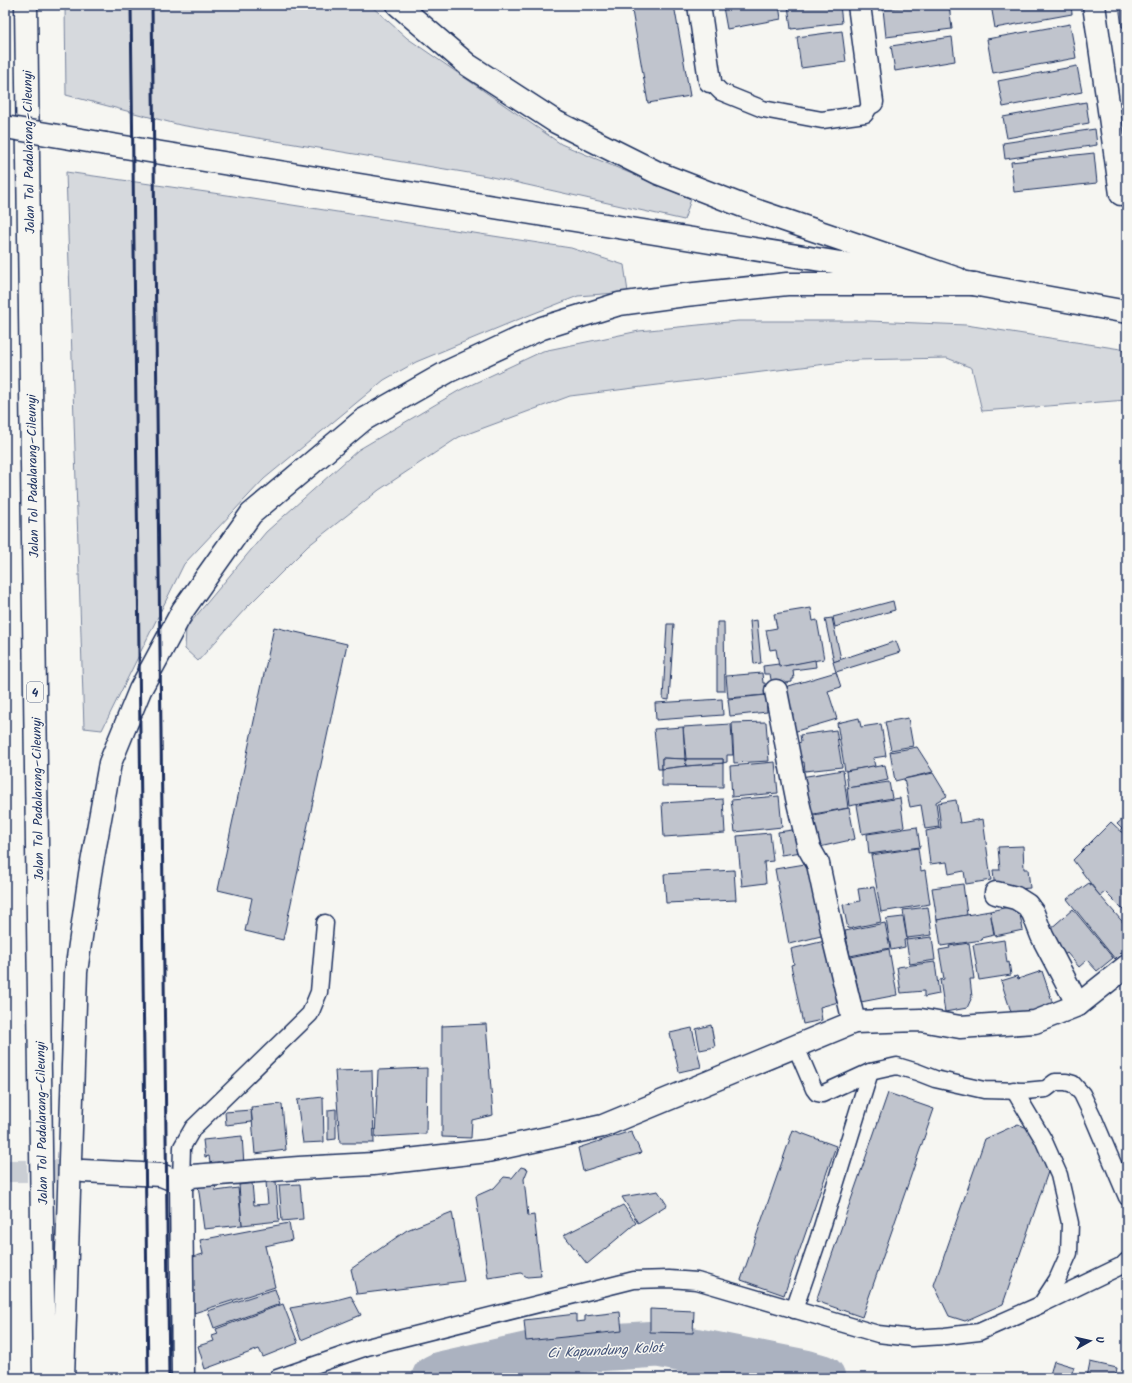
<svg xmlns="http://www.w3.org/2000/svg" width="1132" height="1383" font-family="Kalam,sans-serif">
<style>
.green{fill:#d6d9dd;stroke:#78849e}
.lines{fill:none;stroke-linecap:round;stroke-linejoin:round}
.river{stroke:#abb2c0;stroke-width:47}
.building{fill:#c0c4cd;stroke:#1b2f5e}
.minor-tunnel{stroke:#caced4;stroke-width:22;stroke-dasharray:22 11;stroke-linecap:butt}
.service-casing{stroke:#1b2f5e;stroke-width:19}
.minor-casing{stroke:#1b2f5e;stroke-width:25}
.motorway-casing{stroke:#1b2f5e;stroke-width:25}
.service{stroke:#f6f6f2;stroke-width:16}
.minor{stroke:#f6f6f2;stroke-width:22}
.motorway{stroke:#f6f6f2;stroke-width:22}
.rail{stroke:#1b2f5e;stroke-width:3}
.motorway-bridge-casing{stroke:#1b2f5e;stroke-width:25;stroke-linecap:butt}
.motorway-bridge{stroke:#f6f6f2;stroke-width:22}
.labels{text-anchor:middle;stroke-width:3;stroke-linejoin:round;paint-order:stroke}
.shield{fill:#f6f6f2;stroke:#5d6b8a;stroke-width:1}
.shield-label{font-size:12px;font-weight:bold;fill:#1b2f5e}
.street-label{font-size:13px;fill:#1b2f5e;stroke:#f6f6f2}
.water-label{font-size:14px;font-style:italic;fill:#46567b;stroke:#f6f6f2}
</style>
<rect width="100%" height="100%" fill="#f6f6f2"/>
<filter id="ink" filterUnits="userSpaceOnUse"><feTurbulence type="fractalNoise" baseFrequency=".025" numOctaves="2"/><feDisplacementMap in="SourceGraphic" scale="8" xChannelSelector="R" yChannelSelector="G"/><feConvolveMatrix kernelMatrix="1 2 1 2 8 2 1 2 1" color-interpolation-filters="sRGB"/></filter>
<g filter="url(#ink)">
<g class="green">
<polygon points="65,5 370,5 407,38 561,144 691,199 684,220 487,176 180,125 66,95"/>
<polygon points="66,172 227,195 571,248 624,265 628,292 578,296 517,320 416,362 384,380 264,479 184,564 102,730 84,728"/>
<polygon points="738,321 869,321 966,325 1127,350 1127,400 982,411 972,368 947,358 858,360 570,396 459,437 379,490 308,546 246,608 198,661 185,649 186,628 266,532 358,450 460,390 543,351 639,331"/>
</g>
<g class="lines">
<polyline class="river" points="435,1378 441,1375 548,1351 658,1344 805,1373 822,1378"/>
</g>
<g class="building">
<polygon points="631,5 674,5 690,96 648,103"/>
<polygon points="732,5 779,5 781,19 727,29 723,7"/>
<polygon points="788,5 840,5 842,23 791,29"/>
<polygon points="919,5 949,5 952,29 886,37 883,9"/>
<polygon points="991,5 1071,5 1072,14 995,28"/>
<polygon points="1119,5 1127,5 1127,27 1122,27"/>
<polygon points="1070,24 1076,58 993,73 987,39"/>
<polygon points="842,31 846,62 801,68 797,37"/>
<polygon points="1123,34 1127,34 1127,61"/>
<polygon points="952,37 955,61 895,71 891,46"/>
<polygon points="1077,66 1082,92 1003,107 998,81"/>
<polygon points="1086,102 1089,123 1007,138 1003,117"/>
<polygon points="1095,129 1097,145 1005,159 1003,143"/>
<polygon points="1094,153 1097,183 1014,192 1011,162"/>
<polygon points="893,601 895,610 835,627 833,617"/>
<polygon points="811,608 813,621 817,620 824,659 779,667 776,649 770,650 766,630 777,628 774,614"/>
<polygon points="832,618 841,659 834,662 825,619"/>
<polygon points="757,620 761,663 754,664 750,621"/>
<polygon points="717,622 724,622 725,691 717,691"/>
<polygon points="667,624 674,624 669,700 663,699"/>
<polygon points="274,627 347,644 283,940 245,931 252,898 218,890"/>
<polygon points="896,641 900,652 836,672 833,662"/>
<polygon points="815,660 816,667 793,670 794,679 792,679 792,682 772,685 770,674 764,674 763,666 779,664 779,667"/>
<polygon points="836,672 841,687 828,691 837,719 793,732 782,688"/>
<polygon points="762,673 763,683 765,683 766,695 728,698 726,676"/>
<polygon points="766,695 767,712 730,716 728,699"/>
<polygon points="722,699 723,715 656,720 655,703"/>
<polygon points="859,718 861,727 881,724 886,756 873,758 875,766 845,771 837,723"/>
<polygon points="908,718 913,746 891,750 885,722"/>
<polygon points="766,722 769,761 734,763 732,723"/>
<polygon points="731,724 733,755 727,755 727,762 723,763 723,759 686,759 683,727"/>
<polygon points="683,727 685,759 662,758 662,769 658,769 654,729"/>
<polygon points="836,730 842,767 805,771 804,762 798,763 795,744 801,742 800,735"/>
<polygon points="917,747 933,772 895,781 890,752"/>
<polygon points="662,758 685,759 686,766 662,769"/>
<polygon points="685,759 686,766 723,763 723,787 662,786 662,769 686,766"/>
<polygon points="686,759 723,759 723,763 686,766"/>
<polygon points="775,762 778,793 732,797 730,766"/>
<polygon points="885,765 888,780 848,788 846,771 873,766 874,767"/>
<polygon points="843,770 848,808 808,815 801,777"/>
<polygon points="933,773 947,796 936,802 939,827 925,829 921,805 910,807 904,779"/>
<polygon points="889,782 892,798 849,806 847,788"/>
<polygon points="779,796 782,827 735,832 731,800"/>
<polygon points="900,798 904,827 862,834 857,805"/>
<polygon points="723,799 725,833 664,837 662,803"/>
<polygon points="956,800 960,823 983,819 991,880 966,884 964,871 949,874 947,862 930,864 926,831 941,828 938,803"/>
<polygon points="849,808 855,839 815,848 809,816"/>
<polygon points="1127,815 1127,834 1117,824"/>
<polygon points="1111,822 1127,837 1127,914 1105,892 1100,896 1073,860"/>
<polygon points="917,827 920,847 869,854 867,834"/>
<polygon points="799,829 802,852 781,855 778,832"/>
<polygon points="770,833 773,861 764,862 766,883 742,886 737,836"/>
<polygon points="1023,846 1024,869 1028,869 1030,888 995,891 993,870 1000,870 998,847"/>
<polygon points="918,848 921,871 925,870 930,904 881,912 871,855"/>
<polygon points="811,863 825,935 789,944 775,869"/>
<polygon points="734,870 736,900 666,903 664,874"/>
<polygon points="1089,883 1127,927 1127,947 1115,959 1067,899"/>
<polygon points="963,884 967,915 937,920 932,888"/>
<polygon points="874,887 881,922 848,929 843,905 860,901 858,889"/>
<polygon points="1018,905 1023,930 995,936 990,911"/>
<polygon points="928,907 932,935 907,938 903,910"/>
<polygon points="1073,909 1113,958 1097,971 1087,960 1079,967 1067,953 1061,957 1051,944 1057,939 1049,930"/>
<polygon points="990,911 994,935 981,938 982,940 941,946 937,920"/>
<polygon points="903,917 907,939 904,940 905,947 891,950 886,919"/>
<polygon points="885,923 890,948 850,956 845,931"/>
<polygon points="932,937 935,960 910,964 906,940"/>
<polygon points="829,940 842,1001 820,1007 822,1020 803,1024 791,965 794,964 791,949"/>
<polygon points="1004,940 1007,963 1009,962 1011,975 979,980 973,945"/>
<polygon points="969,943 974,979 970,979 972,997 967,1008 945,1012 940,980 944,979 939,950 950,948 949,946"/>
<polygon points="889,949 897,995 861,1002 851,957"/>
<polygon points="935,962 939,994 924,997 924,991 901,993 897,967"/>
<polygon points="1042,971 1054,1007 1014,1021 1001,981 1017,976 1018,979"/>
<polygon points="486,1024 493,1115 472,1120 471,1138 442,1137 442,1026"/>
<polygon points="711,1025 715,1047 700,1050 696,1029"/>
<polygon points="692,1028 701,1067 679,1072 670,1033"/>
<polygon points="427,1068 426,1134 375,1137 378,1070"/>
<polygon points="372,1070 374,1143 340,1143 335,1071"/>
<polygon points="888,1093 934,1109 862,1317 816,1301"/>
<polygon points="323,1097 324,1142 303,1143 297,1100"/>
<polygon points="282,1104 286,1150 255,1154 251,1107"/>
<polygon points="336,1109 336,1139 328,1140 328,1110"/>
<polygon points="251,1110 252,1122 226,1125 225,1112"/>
<polygon points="1018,1124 1034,1131 1049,1169 1003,1304 965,1321 949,1316 934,1285 985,1139"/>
<polygon points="793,1130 836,1146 784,1295 741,1280"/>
<polygon points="631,1131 641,1153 583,1171 578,1148"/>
<polygon points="242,1136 244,1165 220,1167 219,1162 210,1163 209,1156 205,1157 203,1140"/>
<polygon points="521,1167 528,1169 524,1179 528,1216 534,1215 541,1276 527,1277 521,1273 488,1278 476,1196 494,1188 504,1177 512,1178"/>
<polygon points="276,1181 279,1221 242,1225 239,1185 252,1183 254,1205 268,1204 266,1182"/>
<polygon points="215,1183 216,1191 238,1188 242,1225 204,1229 198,1185"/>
<polygon points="300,1184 303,1219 282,1221 279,1185"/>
<polygon points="658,1191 667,1205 638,1223 622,1197"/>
<polygon points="623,1205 636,1223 587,1264 564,1235"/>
<polygon points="452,1212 464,1281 357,1294 351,1269 407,1230"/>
<polygon points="289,1223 292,1240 265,1246 275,1287 194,1313 193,1257 203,1254 200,1240"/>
<polygon points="275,1289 280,1304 214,1328 208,1311"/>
<polygon points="351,1296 361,1315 301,1340 290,1308 336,1300"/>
<polygon points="283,1304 298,1343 263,1357 259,1349 205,1369 198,1346 214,1341 212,1336 218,1334 216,1329"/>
<polygon points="650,1309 694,1311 693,1333 650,1332"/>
<polygon points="620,1312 622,1331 526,1341 524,1320 576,1314 576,1322 585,1321 585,1316"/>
<polygon points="1054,1361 1074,1367 1070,1378 1049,1378"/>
<polygon points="1090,1362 1117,1368 1115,1378 1087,1377"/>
</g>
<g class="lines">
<polyline class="minor-tunnel" points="5,1171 83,1171"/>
<defs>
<g id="service">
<polyline points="710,81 721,92 763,109 822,120 865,114 872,102"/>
<polyline points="796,1047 814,1089 817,1093 822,1094 870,1072 897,1066 917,1072 935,1079 984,1090 1025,1091 1046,1089 1055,1082 1066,1082 1073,1084 1082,1094 1093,1117 1127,1197"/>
<polyline points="1014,1090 1043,1139 1059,1175 1070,1223 1069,1253 1057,1280 1042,1303"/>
<polyline points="181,1183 182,1147 193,1128 310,1014 319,992 325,923"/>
<polyline points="794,1310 819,1237 870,1072"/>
<polyline points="277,1378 367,1347 634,1280 669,1279 697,1281 878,1334 912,1338 945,1336 979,1332 1040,1305 1123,1265 1127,1261"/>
</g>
<g id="minor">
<polyline points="699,5 710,81"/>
<polyline points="859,5 872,102"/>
<polyline points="1094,5 1121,194"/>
<polyline points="776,691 797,798 809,848 818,864 835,944 854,1022"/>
<polyline points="996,893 1016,898 1027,905 1033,913 1042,936 1078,1005"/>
<polyline points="83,1171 161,1175 181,1183"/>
<polyline points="181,1183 192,1176 299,1168 373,1164 487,1151 603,1126 854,1022 921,1020 960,1027 1035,1022 1078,1005 1127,966"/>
<polyline points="181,1183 183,1378"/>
</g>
<g id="motorway">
<polyline points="26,5 44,1378"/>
<polyline points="398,5 468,65 556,122 658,173 743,206 958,279"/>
<polyline points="106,144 908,274"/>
<polyline points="962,282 1127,312"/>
<polyline points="63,1378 76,972 90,874 110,763 140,690 183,610 251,514 363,420 449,371 542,328 619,304 685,295 787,284 975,284"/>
</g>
</defs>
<use href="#service" class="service-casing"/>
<use href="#minor" class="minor-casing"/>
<use href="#motorway" class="motorway-casing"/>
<use href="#service" class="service"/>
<use href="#minor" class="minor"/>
<use href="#motorway" class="motorway"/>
<g class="rail">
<polyline points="131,5 148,1378"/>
<polyline points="152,5 169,1378"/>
</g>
<defs>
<polyline id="motorway-bridge" points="5,127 106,144"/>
</defs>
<use href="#motorway-bridge" class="motorway-bridge-casing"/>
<use href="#motorway-bridge" class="motorway-bridge"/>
</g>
</g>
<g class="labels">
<rect class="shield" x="27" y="682" width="16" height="20" rx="3"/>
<g class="shield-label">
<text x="35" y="696">4</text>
</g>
<g class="street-label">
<text transform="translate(28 152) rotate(-91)" y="5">Jalan Tol Padalarang–Cileunyi</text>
<text transform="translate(32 476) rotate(-91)" y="5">Jalan Tol Padalarang–Cileunyi</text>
<text transform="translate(37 799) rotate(-91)" y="5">Jalan Tol Padalarang–Cileunyi</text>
<text transform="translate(41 1123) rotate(-91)" y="5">Jalan Tol Padalarang–Cileunyi</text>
</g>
<g class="water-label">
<text transform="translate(605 1350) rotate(-3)" y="5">Ci Kapundung Kolot</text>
</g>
</g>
<rect width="1132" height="1383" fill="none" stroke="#f6f6f2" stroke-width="20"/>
<rect x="10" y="10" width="1112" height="1363" fill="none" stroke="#1b2f5e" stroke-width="1.5" filter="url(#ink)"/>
<g transform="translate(1090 1341) rotate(82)" stroke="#f6f6f2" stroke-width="3" paint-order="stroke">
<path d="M0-3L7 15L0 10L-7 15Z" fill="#1b2f5e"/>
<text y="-6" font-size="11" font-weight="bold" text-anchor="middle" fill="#1b2f5e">U</text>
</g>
</svg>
